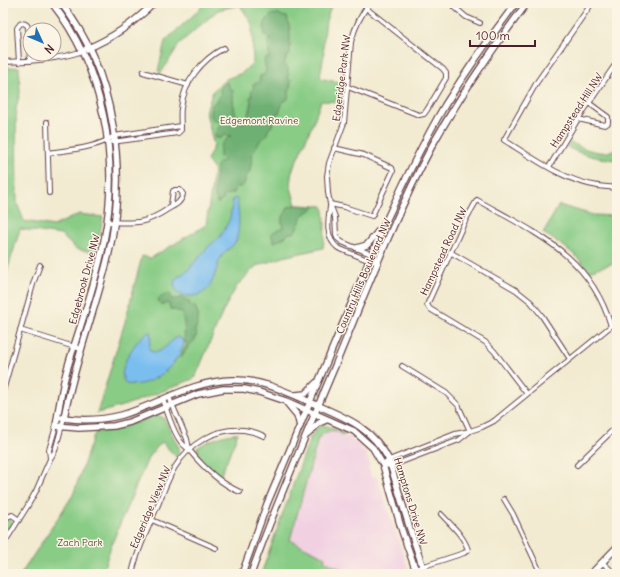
<svg xmlns="http://www.w3.org/2000/svg" width="620" height="577" font-family="Delius,sans-serif">
<style>
.built{fill:#f1d0e2}
.green{fill:#89cc86;stroke:#6a7658}
.forest{fill:#6eb073;stroke:#5c684f}
.water{fill:#7abef0;stroke:#626e8e}
.lines{fill:none;stroke-linecap:round;stroke-linejoin:round}
.street-casing{stroke:#633e44;stroke-width:6}
.secondary-casing{stroke:#633e44;stroke-width:8}
.street{stroke:#fff;stroke-width:4}
.secondary{stroke:#fff;stroke-width:5.5}
.labels{text-anchor:middle;stroke-width:3;stroke-linejoin:round;paint-order:stroke}
.street-label{font-size:10px;fill:#4a1f2b;stroke:#fcf5e5}
.park-label{font-size:10px;fill:#5d5346;stroke:#fcf5e5}
</style>
<rect width="100%" height="100%" fill="#fcf5e5"/>
<filter id="ink" filterUnits="userSpaceOnUse"><feTurbulence type="fractalNoise" baseFrequency=".025" numOctaves="2"/><feDisplacementMap in="SourceGraphic" scale="8" xChannelSelector="R" yChannelSelector="G"/><feConvolveMatrix kernelMatrix="1 2 1 2 8 2 1 2 1" color-interpolation-filters="sRGB"/></filter>
<filter id="wash" filterUnits="userSpaceOnUse"><feTurbulence type="fractalNoise" baseFrequency=".012" numOctaves="4" result="noise"/><feDisplacementMap in="SourceGraphic" scale="16" xChannelSelector="R" yChannelSelector="G"/><feGaussianBlur stdDeviation="0.9" result="paint"/><feColorMatrix in="noise" values="0 0 0 0 0 0 0 0 0 0 0 0 0 0 0 0 0 1.4 0 .05"/><feComposite in="paint" operator="in"/></filter>
<g filter="url(#wash)">
<rect width="100%" height="100%" fill="#f2ebd1"/>
<polygon class="built" points="328,431 335,431 340,433 343,436 345,442 344,438 350,436 351,439 360,445 362,451 365,450 370,465 368,467 372,478 376,476 409,571 400,574 365,574 364,571 362,574 354,570 354,573 352,574 323,560 325,557 290,541 316,443 319,437"/>
<g class="green">
<path d="M203,3H332L326,21L323,45L324,55L320,76L323,79L344,83L342,102L321,101L312,126L292,171L290,184L296,205L323,206C326,220 325,233 323,248L287,256L256,266L237,286L224,309L195,378C163,391 131,405 97,413L125,322L142,256L151,258L206,225L214,170L207,160L214,146L206,112L213,91L226,79L242,73L253,62L252,24L240,5L218,10L180,43L161,73L158,71L165,41L200,9Z"/>
<polygon points="19,67 20,93 16,108 17,203 24,221 54,226 79,214 103,217 96,253 76,249 61,235 20,229 3,285 3,68"/>
<path d="M570,142C579,147 596,154 608,152C611,151 614,149 617,148V160C599,159 583,155 567,147Z"/>
<path d="M559,205L593,215L617,216V262L589,271C578,255 560,243 543,233Z"/>
<polygon points="156,415 164,418 179,448 179,453 176,457 162,442 149,456 124,514 111,546 102,574 21,574 73,495 93,437 96,432 121,428"/>
<path d="M324,425L346,434L343,436C336,427 324,431 318,439L290,540L325,557L324,561L352,574H261L310,438L319,426Z"/>
<path d="M238,433L220,477L197,454V448C210,439 224,435 238,433Z"/>
<polygon points="8,520 11,521 12,524 3,539 3,523"/>
</g>
<g class="forest">
<path d="M278,13L282,16L287,17L290,29V55L287,56L284,64L285,66H287L288,68V78L291,82L288,99L283,102L279,113L274,115L272,126L269,128L266,136L260,141L253,152L250,171L246,177L244,184L240,187H236L233,193L224,196L223,200L218,203L216,202L217,200L215,198L214,192L217,165L219,162L224,161L220,157C219,144 222,142 231,136H227L225,133L221,138H216C214,130 219,129 221,123L219,121H214L211,115L212,105L221,95L220,90L223,84L227,82L230,88L233,90C233,101 233,115 242,123L245,122C247,113 254,107 250,98L252,95L251,91L254,87L252,85C258,81 259,86 260,76L265,74L266,70L264,60L266,58H270L267,41L272,40L265,36C263,26 264,20 273,14L275,15Z"/>
<path d="M294,205L316,206L301,217L300,222L294,233H289C286,238 280,239 275,242L273,241L272,236L270,234L283,227C279,218 285,216 288,207Z"/>
<path d="M168,293L171,295V299H177L181,297L189,301L190,306L193,305C200,311 199,323 195,330L197,336L195,337V340L189,346L181,358C180,353 187,348 187,342H184C185,331 185,322 181,312L170,309L169,304L167,303L163,305L158,302L159,298Z"/>
</g>
<g class="water">
<path d="M236,198C239,209 240,226 237,238C236,245 227,249 223,254C216,264 215,285 204,292C192,300 170,297 175,279L187,271L210,245L220,237L226,227L230,218L233,199Z"/>
<path d="M150,332L151,336L149,349C158,359 169,342 177,337L182,339L184,342C179,365 151,389 126,384C125,382 123,380 123,378C119,366 138,334 150,332Z"/>
</g>
</g>
<g filter="url(#ink)">
<g class="lines">
<defs>
<g id="street">
<path d="M370,3C360,15 355,27 351,42L344,123L329,163L327,176L328,193L330,204L335,217L336,234L337,238L342,242L373,255L378,262"/>
<polyline points="450,3 466,17 480,23"/>
<path d="M592,3L537,82L504,140C533,158 564,181 598,186C604,187 611,187 617,188"/>
<path d="M3,62C31,61 56,60 83,51"/>
<path d="M19,62L17,28L20,24C23,22 27,24 28,27L30,61"/>
<polyline points="143,72 188,85"/>
<polyline points="348,87 419,115 424,114 427,110 446,78 446,73 443,69 366,8"/>
<polyline points="578,119 605,125 608,123 608,117 589,103"/>
<polyline points="47,122 49,193"/>
<path d="M112,142L178,133L181,130C181,123 180,115 181,108C184,82 201,60 224,48"/>
<path d="M48,153C68,150 98,148 114,136L181,126"/>
<polyline points="549,167 578,119 617,62"/>
<polyline points="330,204 344,207 372,216 393,171 392,168 364,155 334,148"/>
<path d="M330,207C328,221 325,238 338,248L370,261L378,262"/>
<path d="M108,222C135,223 144,225 168,209C175,205 181,203 183,194L180,190H175L173,191L171,205L168,209"/>
<polyline points="450,252 516,290 531,302 542,316 570,359"/>
<polyline points="20,330 81,349"/>
<polyline points="402,366 446,393 458,405 470,431"/>
<polyline points="3,391 34,281 40,265"/>
<polyline points="169,397 187,439 189,449"/>
<path d="M163,399C167,412 173,432 181,442C184,446 188,448 190,451C204,468 219,483 240,492"/>
<polyline points="50,458 49,450 56,426"/>
<path d="M383,465L389,460L455,434L470,431L482,427L494,421L611,326C590,255 537,234 477,200L465,221L427,305L430,309L485,342L494,351L527,394"/>
<polyline points="383,465 391,466 459,440 469,432"/>
<polyline points="577,465 617,426"/>
<polyline points="504,499 513,514 541,574"/>
<polyline points="3,519 12,515 19,520"/>
<polyline points="152,520 216,548"/>
<polyline points="3,545 27,507 36,491 50,459 55,451 64,418 57,417"/>
<polyline points="603,563 615,574"/>
<path d="M415,569L464,553L468,550C464,536 451,525 441,514"/>
<path d="M132,574C136,553 146,534 154,514C161,499 166,482 175,467C189,444 216,427 244,430C251,431 258,433 264,436"/>
</g>
<g id="secondary">
<path d="M52,3C104,69 120,159 104,241C96,284 80,325 68,366C62,386 59,406 56,426L79,428L114,426L130,422L198,394L223,389H244L259,392L286,401L354,431L373,448L383,465L402,531L417,574"/>
<path d="M61,3C116,72 128,173 108,257C95,311 74,363 64,418C83,421 103,420 122,415C159,404 192,381 232,380C263,379 291,394 319,406C349,419 373,429 389,460L410,529L425,574"/>
<path d="M86,49C113,38 134,23 154,3"/>
<polyline points="357,248 367,245 381,228"/>
<polyline points="296,395 305,394 316,383"/>
<polyline points="287,403 297,415 300,426"/>
<polyline points="308,434 319,423 326,420"/>
<path d="M242,574L267,504L386,221C404,182 423,142 445,105C467,70 491,36 516,3"/>
<path d="M251,574C276,503 306,435 335,366C366,291 395,215 433,144C461,94 493,48 527,3"/>
<polyline points="591,574 617,547"/>
</g>
</defs>
<use href="#street" class="street-casing"/>
<use href="#secondary" class="secondary-casing"/>
<use href="#street" class="street"/>
<use href="#secondary" class="secondary"/>
</g>
</g>
<g class="labels">
<g class="street-label">
<text transform="translate(341 78) rotate(-83)" y="4">Edgeridge Park NW</text>
<text transform="translate(576 110) rotate(-57)" y="4">Hampstead Hill NW</text>
<text transform="translate(443 251) rotate(-65)" y="4">Hampstead Road NW</text>
<text transform="translate(363 276) rotate(-67)" y="4">Country Hills Boulevard NW</text>
<text transform="translate(84 279) rotate(-75)" y="4">Edgebrook Drive NW</text>
<text transform="translate(411 501) rotate(73)" y="4">Hamptons Drive NW</text>
<text transform="translate(150 507) rotate(-67)" y="4">Edgeridge View NW</text>
</g>
<g class="park-label">
<text x="259" y="124">Edgemont Ravine</text>
<text x="80" y="546">Zach Park</text>
</g>
</g>
<rect width="620" height="577" fill="none" stroke="#fcf5e5" stroke-width="16"/>
<g transform="translate(42 42) rotate(134)"><circle r="19" fill="#fcf5e5" stroke="#b59f9b"/>
<path d="M0-3L7 15L0 10L-7 15Z" fill="#1f6fb2"/>
<text y="-6" font-size="11" font-weight="bold" text-anchor="middle" fill="#4a1f2b">N</text>
</g>
<path d="M470 40v6h65v-6" fill="none" stroke="#4a1f2b" stroke-width="2"/>
<text x="476" y="40" font-size="12" fill="#4a1f2b" stroke="#fcf5e5" stroke-width="3" paint-order="stroke">100 m</text>
</svg>
